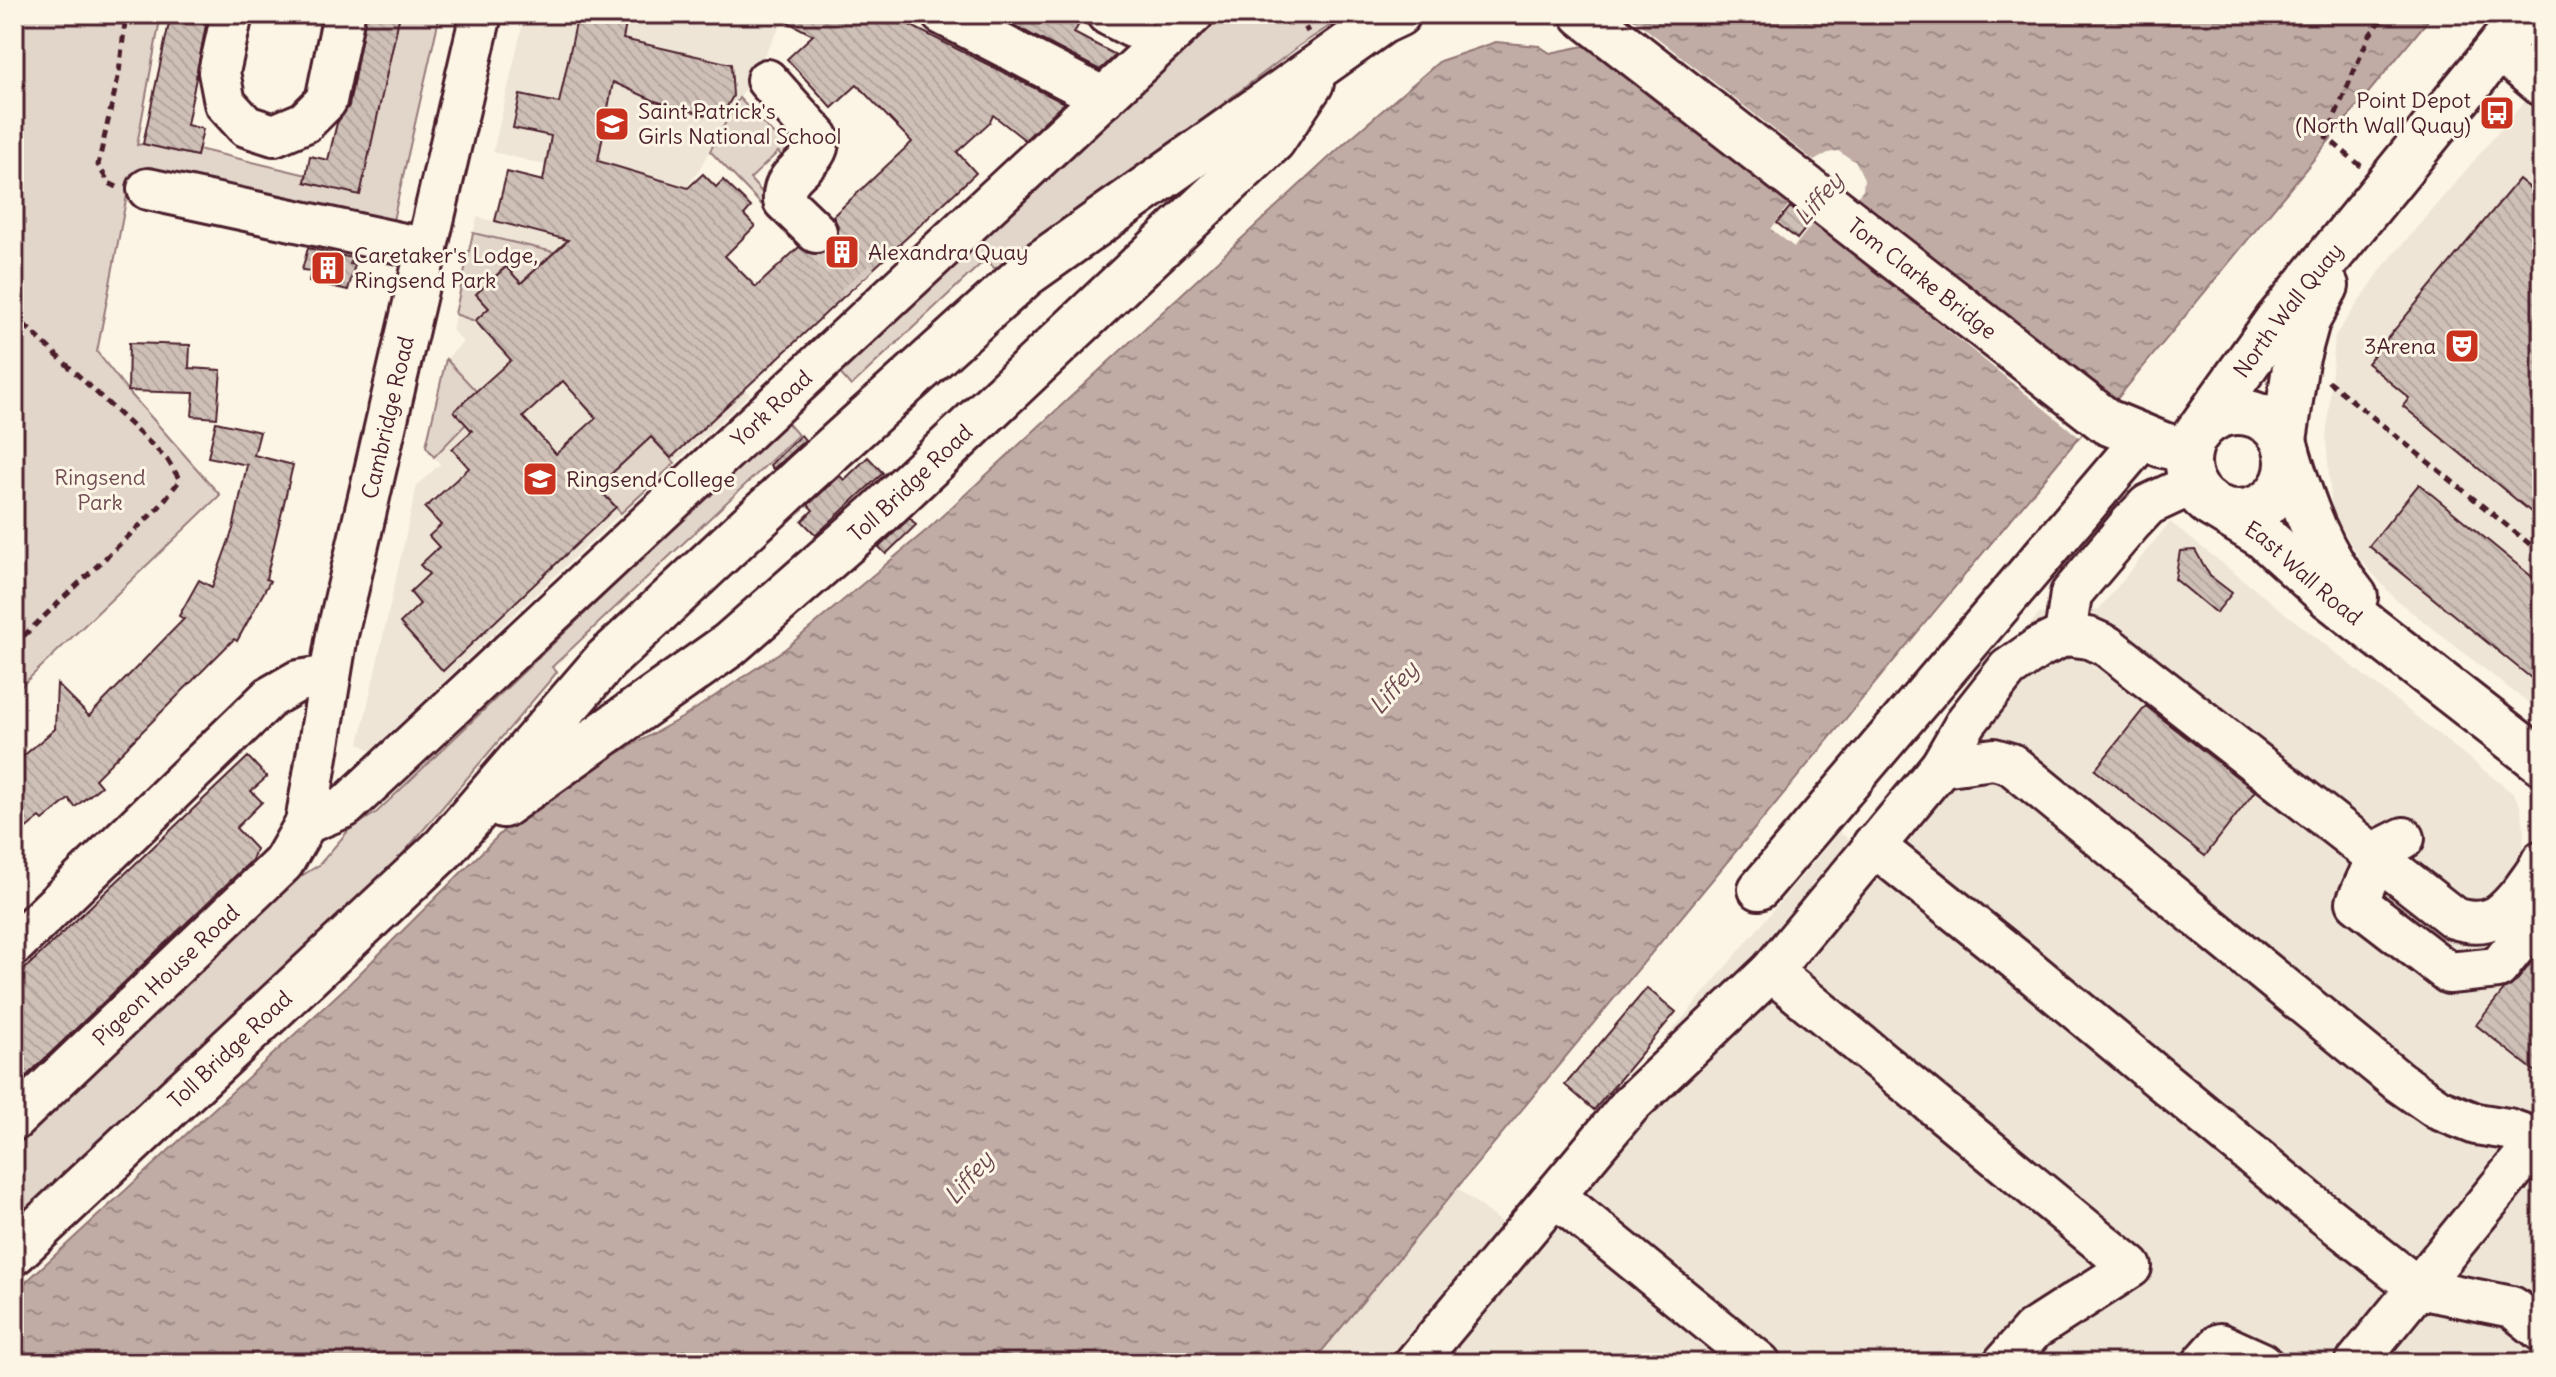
<svg xmlns="http://www.w3.org/2000/svg" width="2556" height="1377" font-family="Delius,sans-serif">
<style>
.built{fill:#eee5d7}
.green{fill:#e2d5ca;stroke:#967a7a;stroke-width:2}
.water{fill:url(#water-ripples);stroke:#917474;stroke-width:2}
.pier{fill:#fcf5e5}
.building{fill:url(#building-back-hatch);stroke:#4a1f2b;stroke-width:2;fill-rule:evenodd}
.lines{fill:none;stroke-linecap:round;stroke-linejoin:round}
.minor-tunnel{stroke:#d8cac0;stroke-width:40;stroke-dasharray:40 20;stroke-linecap:butt}
.minor-casing{stroke:#4a1f2b;stroke-width:46}
.major-casing{stroke:#4a1f2b;stroke-width:50}
.path{stroke:#4a1f2b;stroke-width:5;stroke-dasharray:8 6;stroke-linecap:butt}
.minor{stroke:#fcf5e5;stroke-width:40}
.major{stroke:#fcf5e5;stroke-width:44}
.labels{text-anchor:middle;stroke-width:6;stroke-linejoin:round;paint-order:stroke}
.poi-label{font-size:22px;fill:#4a1f2b;stroke:#fcf5e5;text-anchor:start}
.street-label{font-size:22px;fill:#4a1f2b;stroke:#fcf5e5}
.park-label{font-size:22px;fill:#704c53;stroke:#fcf5e5}
.water-label{font-size:24px;font-style:italic;fill:#6d4950;stroke:#fcf5e5}
</style>
<defs>
<pattern id="water-ripples" width="26" height="14" patternUnits="userSpaceOnUse" patternTransform="scale(2)"><rect width="26" height="14" fill="#c0aca5"/><path d="M2 4q2-2 4 0t4 0M15 11q2-2 4 0t4 0" fill="none" stroke="#9e8b87"/></pattern>
<pattern id="building-back-hatch" width="6" height="6" patternUnits="userSpaceOnUse" patternTransform="scale(2)"><rect width="6" height="6" fill="#cfc0b7"/><path d="M-1 5l2 2M0 0l6 6M5-1l2 2" fill="none" stroke="#b3a59e"/></pattern>
</defs>
<rect width="100%" height="100%" fill="#fcf5e5"/>
<filter id="ink" filterUnits="userSpaceOnUse"><feTurbulence type="fractalNoise" baseFrequency=".0125" numOctaves="2"/><feDisplacementMap in="SourceGraphic" scale="16" xChannelSelector="R" yChannelSelector="G"/><feConvolveMatrix kernelMatrix="1 2 1 2 8 2 1 2 1" color-interpolation-filters="sRGB"/></filter>
<g filter="url(#ink)">
<g class="built">
<polygon points="525,14 772,14 784,20 697,173 675,202 629,186 493,152"/>
<polygon points="2542,81 2542,714 2395,599 2360,559 2332,511 2326,440 2335,336 2383,267"/>
<polygon points="477,217 645,258 641,267 750,394 621,513 371,751 359,743 417,485 440,464 426,446 446,359 463,342 452,330"/>
<polygon points="2170,522 2514,794 2521,808 2524,829 2523,850 2500,883 2542,918 2542,1363 1312,1363 1457,1188 1507,1227 1839,832 1849,839 2039,614 2099,609"/>
</g>
<g class="green">
<polygon points="14,14 161,14 137,145 143,144 197,156 198,149 307,175 305,182 359,194 400,14 440,14 391,229 131,174 97,352 128,391 220,495 14,693"/>
<polygon points="1217,14 1348,14 1299,46 1215,110 995,269 986,259 851,386 839,372"/>
<polygon points="739,98 798,160 792,166 778,152 750,179 767,198 761,204 710,151"/>
<polygon points="473,233 554,252 521,283 505,267 476,294 489,308 475,321 455,314"/>
<polygon points="446,359 476,391 454,411 466,424 434,457 426,446"/>
<polygon points="786,421 798,435 552,667 557,672 352,914 14,1236 14,1143 280,889 319,865 348,831 377,812"/>
<polygon points="651,437 675,463 621,513 597,487"/>
</g>
<polygon class="water" points="1627,14 1635,19 1636,14 2433,14 2117,399 2113,396 1312,1363 14,1363 14,1293 347,986 519,815 602,762 685,716 785,649 928,529 1347,141 1440,61 1496,42 1539,46 1550,53 1589,45"/>
<polygon class="pier" points="1613,14 1627,14 1814,161 1828,153 1838,151 1856,162 1864,179 1863,189 1858,196 2113,396 2079,437 1814,222 1794,247 1771,229 1790,203 1589,45"/>
<g class="building">
<polygon points="171,14 208,14 187,125 203,129 197,156 143,144"/>
<polygon points="366,14 400,14 360,195 305,182 310,156 328,160 337,123 349,106"/>
<path d="M578,14H628L623,39L731,64L733,96L720,119L655,101L613,82L598,161L688,188L703,174L716,187L723,180L751,207L744,215L755,226L725,256L756,287L799,247L811,254H822L832,248L838,237V226L833,216L912,142L857,85L832,108L787,59L813,35L772,14H888L1064,103L1025,140L993,115L990,122L957,152L976,173L671,458L651,437L597,487L616,507L443,671L400,623L420,604L410,592L429,574L420,565L439,547L429,536L441,525L425,508L469,468L452,449L472,431L454,411L511,360L475,321L489,308L476,294L506,267L521,283L568,240L495,221L507,172L543,181L551,136L513,128L520,95L559,103ZM563,381L596,418L556,454L523,417Z"/>
<polygon points="992,14 1064,14 1080,22 1074,33 1116,55 1100,70"/>
<polygon points="2519,179 2542,198 2542,521 2403,406 2409,398 2367,363"/>
<polygon points="1790,207 1810,223 1797,239 1777,223"/>
<polygon points="308,248 352,258 350,264 355,265 348,290 309,281 311,271 302,270"/>
<polygon points="129,343 190,345 189,368 221,370 217,418 192,416 194,393 128,391"/>
<polygon points="216,422 260,432 254,455 293,465 266,579 270,581 237,641 234,639 95,779 101,786 75,807 69,799 43,820 40,817 14,838 14,764 55,729 57,684 89,716 184,619 179,616 199,580 212,587 233,529 247,465 208,457"/>
<polygon points="801,435 805,440 773,469 770,465"/>
<polygon points="868,457 883,473 816,535 802,521 813,510 808,505 840,476 844,480"/>
<polygon points="2419,484 2542,585 2542,687 2369,546"/>
<polygon points="910,518 916,525 886,554 879,547"/>
<polygon points="2195,550 2210,576 2232,593 2216,613 2175,579 2180,551"/>
<polygon points="2146,706 2255,791 2205,856 2095,770"/>
<polygon points="248,757 267,777 251,791 262,802 236,828 256,849 252,860 14,1088 14,979"/>
<polygon points="2542,949 2542,1077 2476,1025 2504,990 2516,982"/>
<polygon points="1647,988 1676,1012 1594,1110 1565,1085"/>
</g>
<g class="lines">
<polyline class="minor-tunnel" points="816,232 859,282"/>
<defs>
<g id="minor">
<polyline points="232,14 219,72 225,103 246,126 274,135 305,122 326,101 344,14"/>
<polyline points="942,14 1104,98"/>
<polyline points="1107,14 1132,27"/>
<polyline points="2497,48 2542,86"/>
<path d="M767,80L818,137C821,165 781,169 784,201L816,232"/>
<polyline points="148,189 427,249"/>
<polyline points="2065,635 2071,594 2131,523 2148,505 2193,484"/>
<polyline points="1941,766 1994,759 2011,764 2398,1081 2438,1109 2476,1124 2508,1129 2542,1141"/>
<path id="s1" d="M306,823L345,807L1193,14"/>
<polyline points="2404,838 2386,847 2376,860 2357,902 2449,973 2498,968 2542,912"/>
<polyline points="1873,845 2019,962 2310,1203 2418,1288 2512,1307 2542,1331"/>
<polyline points="1759,889 2144,437"/>
<polyline points="14,945 270,697 298,681 330,676"/>
<polyline points="1771,971 2131,1267 2033,1330 2004,1363"/>
<path id="s2" d="M14,1120L283,863L306,823L337,635L481,14"/>
<polyline points="1555,1196 1760,1363"/>
<path d="M1415,1363L1630,1105L1771,971L1941,766L1967,721L2008,669L2038,648L2065,635L2089,638L2107,646L2454,918C2489,929 2503,916 2524,889C2530,880 2538,871 2542,861"/>
<polyline points="2203,1363 2220,1344 2262,1363"/>
<polyline points="2356,1363 2538,1140"/>
</g>
<g id="major">
<path id="s3" d="M1583,14L2107,422L2163,445L2189,451"/>
<circle cx="2238" cy="462" r="50"/>
<path id="s4" d="M2200,429L2277,321L2526,14"/>
<polyline points="2284,440 2296,361 2307,321 2326,286"/>
<path d="M2287,452C2303,505 2320,554 2355,597"/>
<path id="s5" d="M2209,503L2263,536L2330,597L2542,762"/>
<path id="s6" d="M503,805L729,645L877,515L1273,140L1311,83"/>
<path id="s7" d="M14,1252L444,848L606,660L806,473L1026,274L1381,22L1398,14"/>
</g>
</defs>
<use href="#minor" class="minor-casing"/>
<use href="#major" class="major-casing"/>
<g class="path">
<polyline points="1303,14 1304,25 1308,32"/>
<polyline points="2361,166 2326,137 2369,36 2386,14"/>
<polyline points="117,187 109,183 98,165 119,73 126,14"/>
<polyline points="14,315 167,459 180,480 159,507 14,645"/>
<polyline points="2328,381 2542,554"/>
</g>
<use href="#minor" class="minor"/>
<use href="#major" class="major"/>
</g>
</g>
<defs>
<symbol id="bus-square" viewBox="-11 -11 22 22"><rect x="-9" y="-9" width="18" height="18" rx="4" fill="#c8321e" stroke="#fcf5e5"/><path d="M-5-6H5V4H4V6H2V4H-2V6H-4V4H-5ZM-3.5-4V0h7V-4ZM-3.5 1.2v1.5H-2V1.2ZM2 1.2v1.5H3.5V1.2Z" fill="#fff"/></symbol>
<symbol id="school-square" viewBox="-11 -11 22 22"><rect x="-9" y="-9" width="18" height="18" rx="4" fill="#c8321e" stroke="#fcf5e5"/><path d="M0-5L7-2L0 1L-7-2ZM-4 1L0 2.5L4 1V4Q0 6-4 4Z" fill="#fff"/></symbol>
<symbol id="building-square" viewBox="-11 -11 22 22"><rect x="-9" y="-9" width="18" height="18" rx="4" fill="#c8321e" stroke="#fcf5e5"/><path d="M-4-6H4V6H1V3H-1V6H-4ZM-2.5-4.3h1.7v1.8h-1.7ZM.8-4.3h1.7v1.8H.8ZM-2.5-1h1.7V.8h-1.7ZM.8-1h1.7V.8H.8Z" fill="#fff"/></symbol>
<symbol id="theatre-square" viewBox="-11 -11 22 22"><rect x="-9" y="-9" width="18" height="18" rx="4" fill="#c8321e" stroke="#fcf5e5"/><path d="M-5-5.5Q0-4 5-5.5V0Q5 5 0 6Q-5 5-5 0ZM-3.3-2.5H-1v1.5H-3.3ZM1-2.5H3.3v1.5H1ZM-2.8 1Q0 5.5 2.8 1Z" fill="#fff"/></symbol>
<symbol id="university-square" viewBox="-11 -11 22 22"><rect x="-9" y="-9" width="18" height="18" rx="4" fill="#c8321e" stroke="#fcf5e5"/><path d="M0-5L7-2L0 1L-7-2ZM-4 1L0 2.5L4 1V4Q0 6-4 4Z" fill="#fff"/></symbol>
</defs>
<g fill-rule="evenodd">
<use href="#bus-square" x="2477" y="93" width="40" height="40"/>
<use href="#school-square" x="592" y="104" width="40" height="40"/>
<use href="#building-square" x="822" y="232" width="40" height="40"/>
<use href="#building-square" x="308" y="248" width="40" height="40"/>
<use href="#theatre-square" x="2442" y="326" width="40" height="40"/>
<use href="#university-square" x="520" y="459" width="40" height="40"/>
</g>
<g class="labels">
<g class="poi-label">
<text x="2471" y="108" text-anchor="end">Point Depot<tspan x="2471" dy="25">(North Wall Quay)</tspan></text>
<text x="638" y="119">Saint Patrick's<tspan x="638" dy="25">Girls National School</tspan></text>
<text x="868" y="260">Alexandra Quay</text>
<text x="354" y="263">Caretaker's Lodge,<tspan x="354" dy="25">Ringsend Park</tspan></text>
<text x="2436" y="354" text-anchor="end">3Arena</text>
<text x="566" y="487">Ringsend College</text>
</g>
<g class="street-label">
<text dy="8" stroke="none"><textPath href="#s3" startOffset="430">Tom Clarke Bridge</textPath></text>
<text dy="8" stroke="none"><textPath href="#s4" startOffset="148">North Wall Quay</textPath></text>
<text dy="8" stroke="none"><textPath href="#s1" startOffset="626">York Road</textPath></text>
<text dy="8" stroke="none"><textPath href="#s2" startOffset="832">Cambridge Road</textPath></text>
<text dy="8" stroke="none"><textPath href="#s6" startOffset="520">Toll Bridge Road</textPath></text>
<text dy="8" stroke="none"><textPath href="#s5" startOffset="118">East Wall Road</textPath></text>
<text dy="8" stroke="none"><textPath href="#s2" startOffset="210">Pigeon House Road</textPath></text>
<text dy="8" stroke="none"><textPath href="#s7" startOffset="296">Toll Bridge Road</textPath></text>
</g>
<g class="park-label">
<text x="100" y="485">Ringsend<tspan x="100" dy="25">Park</tspan></text>
</g>
<g class="water-label">
<text transform="translate(1819 199) rotate(-49)" y="8">Liffey</text>
<text transform="translate(1394 688) rotate(-49)" y="8">Liffey</text>
<text transform="translate(969 1178) rotate(-49)" y="8">Liffey</text>
</g>
</g>
<rect width="2556" height="1377" fill="none" stroke="#fcf5e5" stroke-width="48"/>
<rect x="24" y="24" width="2508" height="1329" fill="none" stroke="#4a1f2b" stroke-width="3" filter="url(#ink)"/>
</svg>
